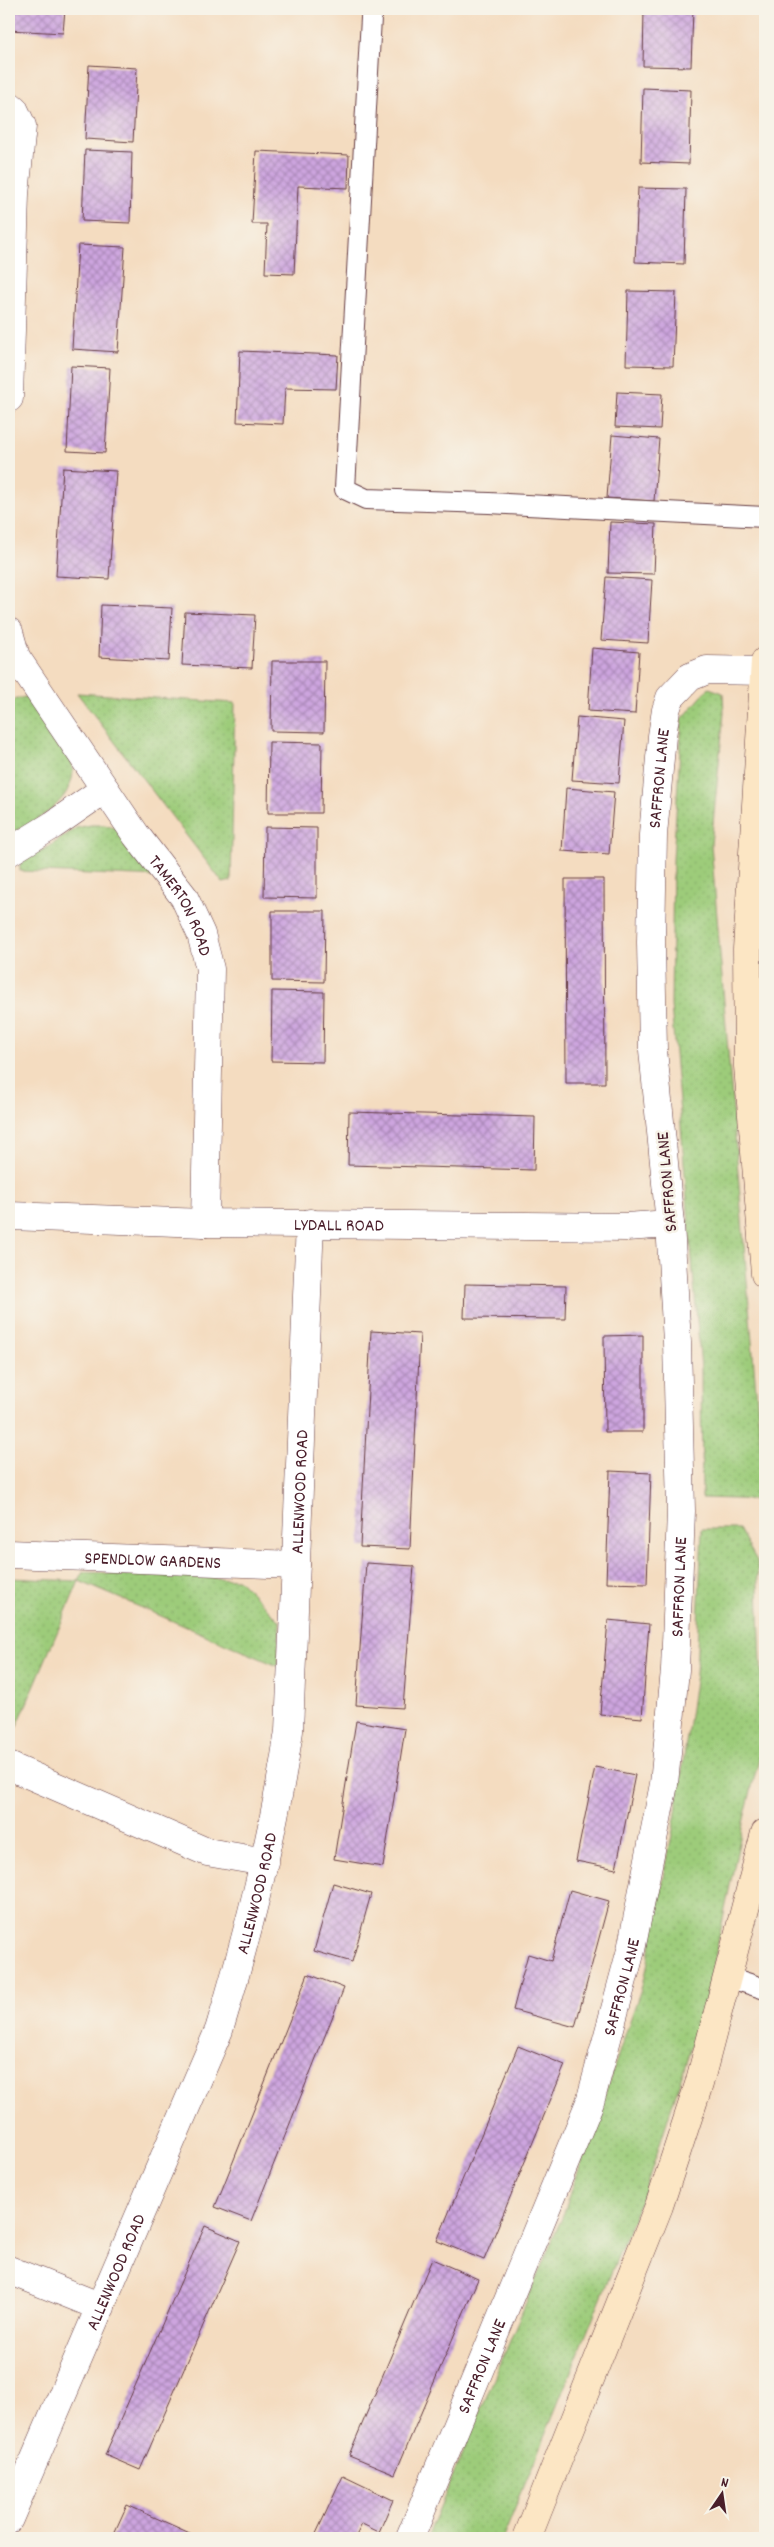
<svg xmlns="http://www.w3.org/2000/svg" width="774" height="2547" font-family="Dekko,sans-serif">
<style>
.green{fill:url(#green-dots);stroke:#747652}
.building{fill:url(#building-cross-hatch)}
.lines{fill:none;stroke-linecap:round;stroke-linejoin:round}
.service-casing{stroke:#643b41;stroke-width:22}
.minor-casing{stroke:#643b41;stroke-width:29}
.secondary-casing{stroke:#643b41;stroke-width:29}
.service{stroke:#fff;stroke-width:20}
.minor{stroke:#fff;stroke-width:28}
.secondary{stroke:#fce6c4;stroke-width:28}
.labels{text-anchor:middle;stroke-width:5;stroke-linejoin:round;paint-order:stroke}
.street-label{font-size:18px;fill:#4a1f2b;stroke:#f7f3e8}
</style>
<defs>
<pattern id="green-dots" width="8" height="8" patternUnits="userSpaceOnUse" patternTransform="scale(1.25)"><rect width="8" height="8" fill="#9dcc7a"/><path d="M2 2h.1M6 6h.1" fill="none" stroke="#89af6a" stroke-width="1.8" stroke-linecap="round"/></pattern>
<pattern id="building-cross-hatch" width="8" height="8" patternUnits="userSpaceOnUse" patternTransform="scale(1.25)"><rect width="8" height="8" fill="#cda5df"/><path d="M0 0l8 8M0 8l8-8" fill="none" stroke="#a886b5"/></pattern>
</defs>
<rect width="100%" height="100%" fill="#f7f3e8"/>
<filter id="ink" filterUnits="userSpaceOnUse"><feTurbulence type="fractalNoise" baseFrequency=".02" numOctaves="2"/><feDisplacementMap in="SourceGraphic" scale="10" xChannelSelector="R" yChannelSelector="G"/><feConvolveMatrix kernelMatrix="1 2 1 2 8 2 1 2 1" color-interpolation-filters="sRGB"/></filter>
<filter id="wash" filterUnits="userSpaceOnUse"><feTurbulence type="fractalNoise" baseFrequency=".0096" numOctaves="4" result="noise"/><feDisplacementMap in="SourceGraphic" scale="20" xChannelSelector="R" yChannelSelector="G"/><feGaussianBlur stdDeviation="1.12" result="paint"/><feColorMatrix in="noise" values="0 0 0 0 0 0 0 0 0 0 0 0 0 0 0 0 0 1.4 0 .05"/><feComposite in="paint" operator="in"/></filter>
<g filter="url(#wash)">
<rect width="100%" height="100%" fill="#f4dcc0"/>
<g class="green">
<polygon points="709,688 723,693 724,713 711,844 765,1500 702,1498 701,1369 671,1005 673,860 682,719"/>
<polygon points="77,693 235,703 231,881 223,883"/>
<path d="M29,696C41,713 57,731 67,750C90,791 40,821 9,834V701Z"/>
<polygon points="91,825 105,825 119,829 159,877 20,871 20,860 49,847 76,828"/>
<polygon points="702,1529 739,1529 757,1561 764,1738 744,1819 706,2000 645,2190 503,2538 427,2538 565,2210 645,1977 675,1819 696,1674"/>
<polygon points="83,1572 238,1579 280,1621 278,1666 79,1581 12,1738 9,1737 9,1578 79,1581"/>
</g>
<g id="blocks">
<g class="building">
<polygon points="9,9 65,9 63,33 9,30"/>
<polygon points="644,9 693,9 691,67 643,66"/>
<polygon points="89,65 137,68 133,142 85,139"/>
<polygon points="643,88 691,90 689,164 641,162"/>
<polygon points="85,150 132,152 130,223 82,221"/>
<polygon points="256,151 349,155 348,188 298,186 294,274 265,273 267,224 252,224"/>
<polygon points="638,188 686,189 684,264 635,262"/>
<polygon points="78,245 125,247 118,352 72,349"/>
<polygon points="628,291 676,292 673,366 626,365"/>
<polygon points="240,351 338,355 336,389 285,388 283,424 237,422"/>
<polygon points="71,366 110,368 105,453 67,451"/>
<polygon points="617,392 662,394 660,429 615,427"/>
<polygon points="612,435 659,439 654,501 607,498"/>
<polygon points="63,468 116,471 109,579 56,576"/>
<polygon points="610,522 656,524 654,574 608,573"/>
<polygon points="606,577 652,580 648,643 601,640"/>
<polygon points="101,605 172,608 169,661 99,657"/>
<polygon points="185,612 255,615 252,668 182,665"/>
<polygon points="592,648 639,652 635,714 588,711"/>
<polygon points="272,661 325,661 324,732 271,731"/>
<polygon points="577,717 624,721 619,783 572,780"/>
<polygon points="269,742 322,743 321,813 268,813"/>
<polygon points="566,788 614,792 609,854 562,851"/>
<polygon points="265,827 317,828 317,898 264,897"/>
<polygon points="565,879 604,879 605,1083 566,1083"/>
<polygon points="272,911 325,911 324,982 272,981"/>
<polygon points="272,991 324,992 323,1062 271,1061"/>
<polygon points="349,1112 535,1117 534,1170 348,1165"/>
<polygon points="465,1284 566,1286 565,1319 464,1318"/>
<polygon points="371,1331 420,1334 410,1549 360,1547"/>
<polygon points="643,1335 643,1432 605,1432 604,1336"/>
<polygon points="610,1471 651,1473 647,1584 606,1583"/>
<polygon points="366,1563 414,1566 403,1708 356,1705"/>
<polygon points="608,1620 649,1624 642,1718 600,1714"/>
<polygon points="356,1721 405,1729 383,1867 334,1859"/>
<polygon points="595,1767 635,1775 616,1869 576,1861"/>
<polygon points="333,1883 371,1894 352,1962 314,1951"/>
<polygon points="570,1890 609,1901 575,2027 513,2010 528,1954 551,1961"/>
<polygon points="308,1974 344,1988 251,2221 215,2207"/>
<polygon points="518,2046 565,2065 484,2260 437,2241"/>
<polygon points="205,2226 240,2241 140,2470 105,2455"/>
<polygon points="432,2259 478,2279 395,2474 349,2455"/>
<polygon points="343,2476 393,2500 379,2532 362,2524 355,2538 314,2538"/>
<polygon points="127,2505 201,2538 112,2538"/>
</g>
</g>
</g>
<g filter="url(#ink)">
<use href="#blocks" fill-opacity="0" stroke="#643b41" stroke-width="1"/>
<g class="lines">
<defs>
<g id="service">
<polyline points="371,18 345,489 366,499 489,503 765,517"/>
<polyline points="728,1977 765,1989"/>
</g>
<g id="minor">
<polyline points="9,105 14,109 22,126 15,194 9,398"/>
<path id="s1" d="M9,632L16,657L136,835L184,897L201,934L210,969L205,1223"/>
<polyline points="9,852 53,825 105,789"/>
<path id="s2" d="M9,1216L205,1223L626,1227L670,1224"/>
<path id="s3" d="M9,1554L296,1565"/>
<polyline points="9,1766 207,1852 265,1862"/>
<polyline points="9,2270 101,2307"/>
<path id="s4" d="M9,2519L219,2030C249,1931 274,1833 289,1731L310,1223"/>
<path id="s5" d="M410,2538L590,2102L631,1950L664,1784L675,1670L681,1511L677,1342L670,1224L653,1050L651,942L653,835L662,736L666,710L670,698L690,677L707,670L765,671"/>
</g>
<g id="secondary">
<polyline points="765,661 747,949 748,1066 765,1274"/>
<polyline points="527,2538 659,2206 699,2084 765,1833"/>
</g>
</defs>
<use href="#service" class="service-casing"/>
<use href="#minor" class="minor-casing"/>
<use href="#secondary" class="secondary-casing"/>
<use href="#service" class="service"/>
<use href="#minor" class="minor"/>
<use href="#secondary" class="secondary"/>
</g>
</g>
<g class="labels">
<g class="street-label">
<text dy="6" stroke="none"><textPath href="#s5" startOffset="1806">SAFFRON LANE</textPath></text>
<text dy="6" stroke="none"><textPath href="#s1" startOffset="325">TAMERTON ROAD</textPath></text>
<text transform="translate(666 1182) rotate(-95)" y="6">SAFFRON LANE</text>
<text dy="6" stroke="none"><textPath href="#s2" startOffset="330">LYDALL ROAD</textPath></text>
<text dy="6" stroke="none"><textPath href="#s4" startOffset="1079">ALLENWOOD ROAD</textPath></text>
<text dy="6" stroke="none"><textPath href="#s3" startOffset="144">SPENDLOW GARDENS</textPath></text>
<text dy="6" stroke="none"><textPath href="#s5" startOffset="996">SAFFRON LANE</textPath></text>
<text dy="6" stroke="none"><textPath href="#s4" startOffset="674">ALLENWOOD ROAD</textPath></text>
<text dy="6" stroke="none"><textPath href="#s5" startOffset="591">SAFFRON LANE</textPath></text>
<text dy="6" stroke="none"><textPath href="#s4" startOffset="269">ALLENWOOD ROAD</textPath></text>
<text dy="6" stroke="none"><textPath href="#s5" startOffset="186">SAFFRON LANE</textPath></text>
</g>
</g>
<rect width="774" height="2547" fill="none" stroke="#f7f3e8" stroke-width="30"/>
<g transform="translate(722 2494) rotate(13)" stroke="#f7f3e8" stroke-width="4" paint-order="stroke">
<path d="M0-4L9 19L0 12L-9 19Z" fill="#4a1f2b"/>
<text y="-8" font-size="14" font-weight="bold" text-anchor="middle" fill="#4a1f2b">N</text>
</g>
</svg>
